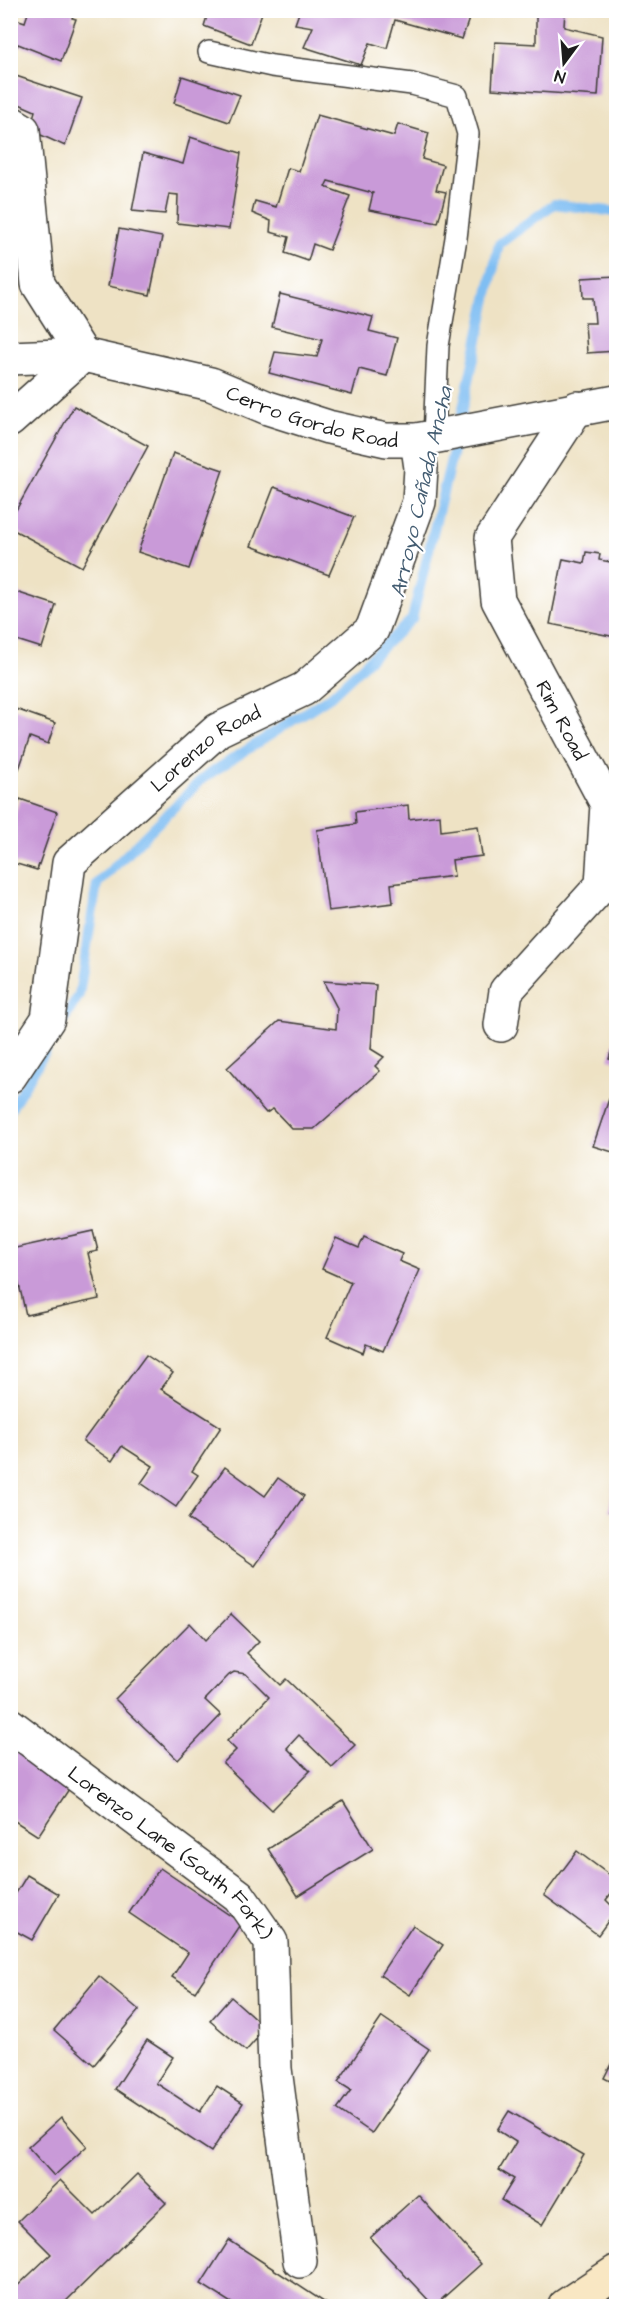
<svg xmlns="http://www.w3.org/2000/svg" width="627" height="2317" font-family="'Architects Daughter',sans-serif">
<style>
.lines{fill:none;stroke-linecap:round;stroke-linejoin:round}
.stream{stroke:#7fbef3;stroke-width:10}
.building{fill:#c99ad8}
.lane-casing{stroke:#3c3a35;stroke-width:24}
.street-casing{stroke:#3c3a35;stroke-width:36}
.secondary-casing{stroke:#3c3a35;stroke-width:36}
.lane{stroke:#fff;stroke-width:21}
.street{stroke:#fff;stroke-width:33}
.secondary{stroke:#f9e7c3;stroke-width:33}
.labels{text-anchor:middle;stroke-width:4.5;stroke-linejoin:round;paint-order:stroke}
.street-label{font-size:20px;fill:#1c1c1c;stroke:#fff}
.water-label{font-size:21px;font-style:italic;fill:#445d72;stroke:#fff}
</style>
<rect width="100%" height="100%" fill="#fff"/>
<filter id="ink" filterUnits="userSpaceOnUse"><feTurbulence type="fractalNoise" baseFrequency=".0167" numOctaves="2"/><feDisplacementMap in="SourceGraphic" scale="12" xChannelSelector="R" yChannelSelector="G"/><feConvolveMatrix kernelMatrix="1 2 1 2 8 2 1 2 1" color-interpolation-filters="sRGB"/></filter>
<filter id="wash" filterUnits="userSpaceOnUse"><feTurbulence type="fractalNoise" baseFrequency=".008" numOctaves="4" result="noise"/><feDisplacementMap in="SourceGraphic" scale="24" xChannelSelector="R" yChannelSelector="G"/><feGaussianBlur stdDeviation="1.35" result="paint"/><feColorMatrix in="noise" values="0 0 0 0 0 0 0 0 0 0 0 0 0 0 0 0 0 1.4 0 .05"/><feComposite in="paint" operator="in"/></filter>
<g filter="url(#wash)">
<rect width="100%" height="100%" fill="#eee2c4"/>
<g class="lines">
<g class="stream">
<polyline points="58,1030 79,995 97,884 203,778 331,696 412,619 458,431 499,244 554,204 616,212"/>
<polyline points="10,1110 46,1051"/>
</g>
</g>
<g id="blocks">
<g class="building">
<polygon points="29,10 75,10 72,18 76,19 61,61 18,44 15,50 10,47 10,17 25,22"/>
<polygon points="209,10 263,10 251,44 204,26"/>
<polygon points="300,10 472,10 462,39 395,20 387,48 370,43 361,65 304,47 313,27 295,24"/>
<polygon points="536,10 565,10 564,27 602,36 598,96 492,89 495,42 536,44"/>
<polygon points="10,74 82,98 65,146 30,130 35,111 10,100"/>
<polygon points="182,76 240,95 229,122 174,103"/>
<polygon points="317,115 394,136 398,124 429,133 422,159 443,165 436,190 446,192 438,223 369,210 373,193 328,181 325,187 350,196 329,250 313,244 308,261 285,253 289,237 270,232 271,221 252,213 255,201 276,207 288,168 299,171"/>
<polygon points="190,137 241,153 229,229 177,223 178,195 169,194 165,214 132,211 143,153 183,164"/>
<polygon points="119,229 162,237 150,295 108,286"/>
<polygon points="616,276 616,351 587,353 585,323 595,323 593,298 583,298 582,278"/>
<polygon points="280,294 373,317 369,331 397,338 387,376 359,369 352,395 269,373 275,352 317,357 322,339 272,327"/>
<polygon points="74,406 148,446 82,567 10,528 10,521"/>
<polygon points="173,453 223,470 189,569 138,552"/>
<polygon points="274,487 354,517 329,575 251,546"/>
<polygon points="586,552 600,554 599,560 616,563 616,637 550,624 563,559 584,563"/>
<polygon points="10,590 56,605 42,648 10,638"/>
<polygon points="10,707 55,723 48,744 30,737 19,769 15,768 11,780"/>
<polygon points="20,799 57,812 37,870 10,862 10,826"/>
<polygon points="408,805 409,819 440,815 441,831 478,826 482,856 452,860 454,876 391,884 393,903 328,911 317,830 356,824 355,812"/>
<polygon points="323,981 376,985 371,1049 384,1057 375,1066 380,1071 314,1129 292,1129 273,1109 266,1113 227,1068 279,1021 336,1029 337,1008"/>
<polygon points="616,1035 616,1061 609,1059"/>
<polygon points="609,1099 616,1101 616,1153 593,1146"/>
<polygon points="93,1231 98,1251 88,1253 99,1299 26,1315 11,1249"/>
<polygon points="364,1237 402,1254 399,1261 420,1270 383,1351 366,1344 363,1353 327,1337 351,1282 322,1269 336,1238 359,1248"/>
<polygon points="146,1355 173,1373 161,1389 221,1427 192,1471 198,1475 176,1507 141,1483 153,1466 122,1446 112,1461 83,1441"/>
<polygon points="225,1467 265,1496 278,1478 304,1496 255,1566 188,1519"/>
<polygon points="615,1474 616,1474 616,1512 609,1511"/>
<polygon points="231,1614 259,1641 247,1653 280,1685 286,1679 355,1745 332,1767 299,1735 287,1748 310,1771 272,1810 223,1763 236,1750 227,1741 269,1697 246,1674 234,1672 229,1675 205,1700 221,1715 178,1760 115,1699 190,1623 206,1640"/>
<polygon points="10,1747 71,1786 38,1836 10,1818"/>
<polygon points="343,1801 373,1849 298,1896 268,1849"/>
<polygon points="577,1851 616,1880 616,1887 606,1900 616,1910 598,1935 544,1895"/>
<polygon points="160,1868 241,1923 195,1992 172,1977 188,1953 129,1913"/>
<polygon points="27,1875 59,1894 32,1940 10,1928 10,1903"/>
<polygon points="413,1925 443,1945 410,1995 380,1975"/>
<polygon points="99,1976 139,2010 94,2065 54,2030"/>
<polygon points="231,1997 266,2028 246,2051 210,2021"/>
<polygon points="382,2017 429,2049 372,2133 337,2109 351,2090 338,2082"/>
<polygon points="147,2040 173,2057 156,2083 200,2112 217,2086 243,2103 211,2152 115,2089"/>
<polygon points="616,2054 616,2084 604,2078"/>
<polygon points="509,2111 584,2155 542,2225 501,2200 514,2179 499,2170 516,2142 497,2130"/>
<polygon points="61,2117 87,2146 54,2176 28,2147"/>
<polygon points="137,2174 166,2203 61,2306 22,2306 10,2293 51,2254 18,2221 60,2180 95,2215"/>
<polygon points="418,2195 481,2264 434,2306 370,2238"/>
<polygon points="229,2240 330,2306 232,2306 233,2304 201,2284"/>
</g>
</g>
</g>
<g filter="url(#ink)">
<use href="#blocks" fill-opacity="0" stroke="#3c3a35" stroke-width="1.5"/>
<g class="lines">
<defs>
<polyline id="lane" points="209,52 272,66 412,84 457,96 468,134 456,238 438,346 434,437"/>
<g id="street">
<polyline points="10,122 23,130 38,284 83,355"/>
<polyline points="10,358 83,355"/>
<path id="s1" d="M10,420L83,355L211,384L268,408L328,427L386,440H417L616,402"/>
<polyline points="501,1025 506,991 602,885 607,804 498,600 492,538 577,408"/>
<path id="s2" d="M10,1076L48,1019L69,863L218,730L304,689L372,630L419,502L421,468L417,440"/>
<path id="s3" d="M10,1725L239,1896L271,1942L275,2069L300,2261"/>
</g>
<polyline id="secondary" points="565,2306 616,2272"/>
</defs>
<use href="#lane" class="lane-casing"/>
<use href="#street" class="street-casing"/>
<use href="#secondary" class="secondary-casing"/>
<use href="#lane" class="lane"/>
<use href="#street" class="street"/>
<use href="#secondary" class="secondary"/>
</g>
</g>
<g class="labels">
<g class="street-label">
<text dy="7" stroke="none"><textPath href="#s1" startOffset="336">Cerro Gordo Road</textPath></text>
<text transform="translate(562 720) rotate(62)" y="7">Rim Road</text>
<text dy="7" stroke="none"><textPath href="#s2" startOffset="405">Lorenzo Road</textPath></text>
<text dy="7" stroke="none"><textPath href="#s3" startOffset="206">Lorenzo Lane (South Fork)</textPath></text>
</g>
<g class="water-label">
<text transform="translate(421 492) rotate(-77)" y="7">Arroyo Cañada Ancha</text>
</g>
</g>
<rect width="627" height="2317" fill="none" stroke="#fff" stroke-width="36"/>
<g transform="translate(564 63) rotate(196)" stroke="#ffffff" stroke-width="4.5" paint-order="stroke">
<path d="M0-4.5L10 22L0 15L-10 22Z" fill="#1c1c1c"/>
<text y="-9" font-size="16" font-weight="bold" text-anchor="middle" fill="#1c1c1c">N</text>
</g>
</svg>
